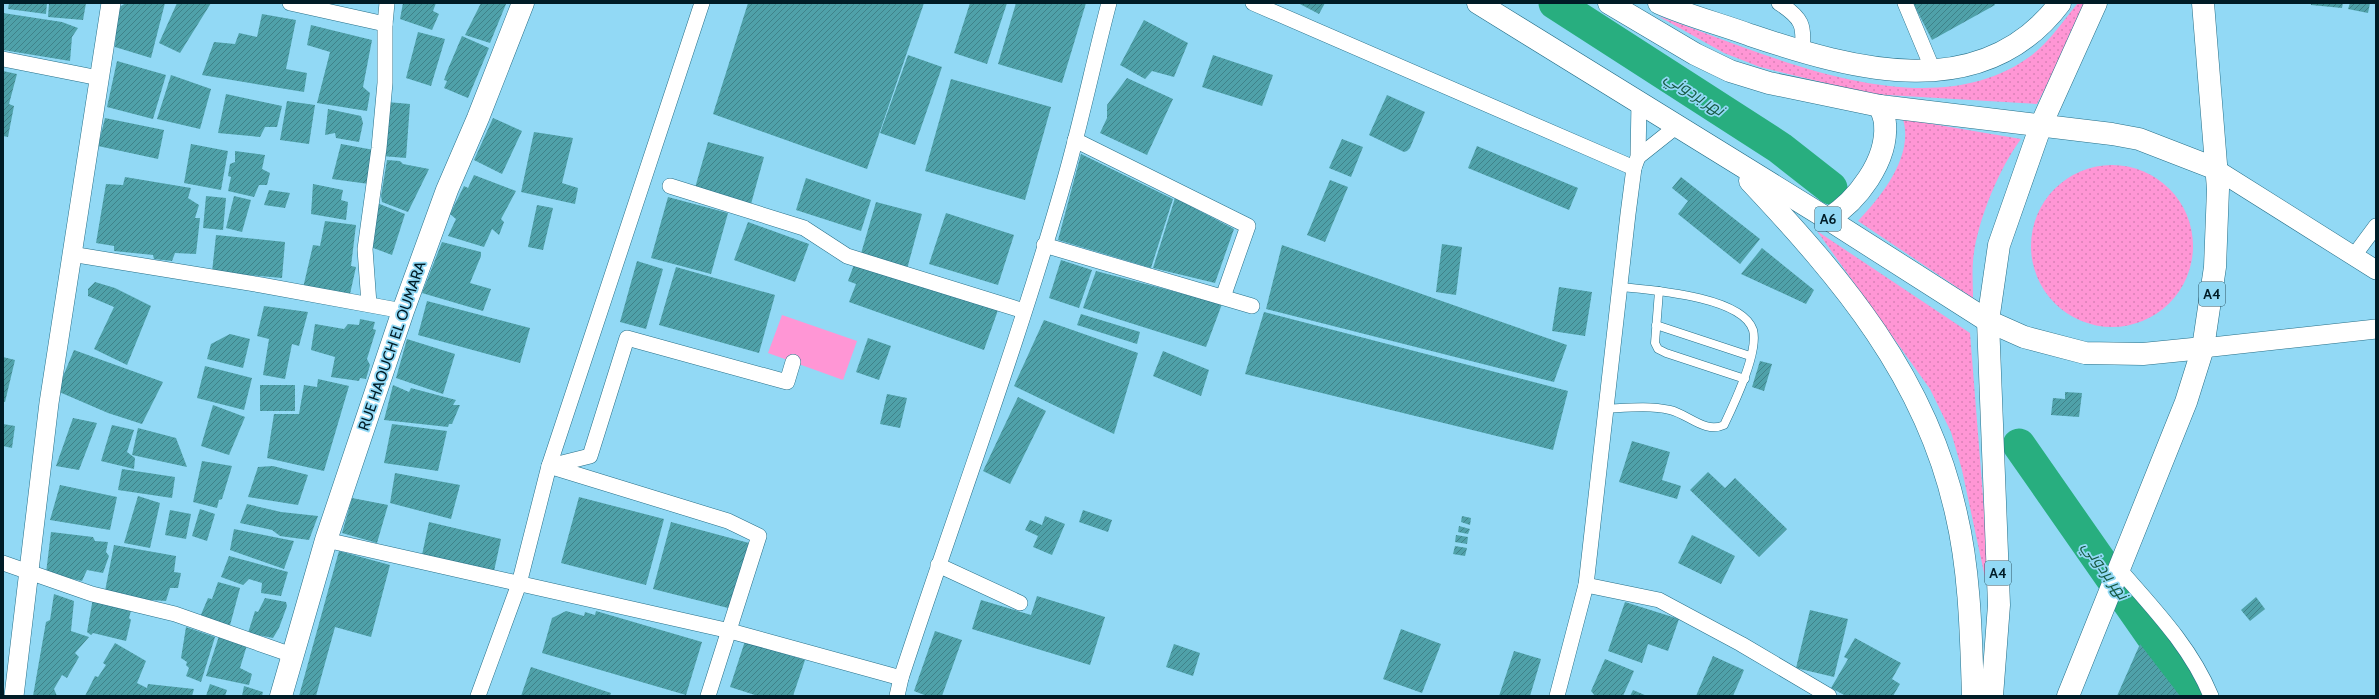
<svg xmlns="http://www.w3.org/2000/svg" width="2379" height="699" font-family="Cabin,Cairo,sans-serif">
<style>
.grass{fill:url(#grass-dots)}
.pitch{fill:#ff96d5}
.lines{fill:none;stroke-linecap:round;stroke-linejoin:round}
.river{stroke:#28ae7f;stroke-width:33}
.building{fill:url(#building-hatch)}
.service-casing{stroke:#266f88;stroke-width:9}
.minor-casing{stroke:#266f88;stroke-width:16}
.tertiary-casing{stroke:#266f88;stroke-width:20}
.secondary-casing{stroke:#266f88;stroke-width:23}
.trunk-casing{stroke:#266f88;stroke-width:23}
.service{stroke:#fff;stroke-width:8}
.minor{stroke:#fff;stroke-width:15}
.tertiary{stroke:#fff;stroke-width:19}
.secondary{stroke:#fff;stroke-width:22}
.trunk{stroke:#fff;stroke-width:22}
.labels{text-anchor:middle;stroke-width:3.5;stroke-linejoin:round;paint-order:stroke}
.shield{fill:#92d9f5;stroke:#2c5564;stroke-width:1}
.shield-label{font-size:14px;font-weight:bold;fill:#001c26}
.street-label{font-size:15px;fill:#001c26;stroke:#92d9f5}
.water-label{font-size:16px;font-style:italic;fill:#165940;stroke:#92d9f5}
</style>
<defs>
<pattern id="grass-dots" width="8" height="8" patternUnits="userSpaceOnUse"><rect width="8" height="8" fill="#ff96d5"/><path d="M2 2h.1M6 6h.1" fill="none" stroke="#d981b7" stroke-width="1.8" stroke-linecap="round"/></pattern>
<pattern id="building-hatch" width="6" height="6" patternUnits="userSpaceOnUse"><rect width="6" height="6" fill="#4fa1a9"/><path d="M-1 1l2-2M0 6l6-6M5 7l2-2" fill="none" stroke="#3f8289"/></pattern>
</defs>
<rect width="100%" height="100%" fill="#92d9f5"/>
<g class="grass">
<path d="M2078,3H2089L2037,104L1870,94L1760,67L1724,53L1658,16C1765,53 1928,133 2032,55C2050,41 2063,21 2078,3Z"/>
<path d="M1903,119L2021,139C1999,168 1976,224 1973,261C1972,273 1973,285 1973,298L1858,221C1882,196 1914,156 1903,119Z"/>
<circle cx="2112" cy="246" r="81"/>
<polygon points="1817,231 1970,333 1992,610 1962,470 1951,432 1930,389"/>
</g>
<polygon class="pitch" points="782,315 857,341 843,380 768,353"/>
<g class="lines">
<g class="river">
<polyline points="1555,3 1780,148 1831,188"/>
<polyline points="2019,445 2194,696"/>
</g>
</g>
<g class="building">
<polygon points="9,3 47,3 46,14 8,9"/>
<polygon points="49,3 86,3 83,20 48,17"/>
<polygon points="126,3 165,3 151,58 115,47 117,15 121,6"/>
<polygon points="177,3 211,3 180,53 159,43"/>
<polygon points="403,3 436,3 433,11 439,14 432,30 400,19"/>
<polygon points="481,3 506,4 490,43 465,35"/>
<polygon points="748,3 924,3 867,169 713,114"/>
<polygon points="970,3 1007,3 987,64 954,53"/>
<polygon points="1016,3 1086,3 1062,83 998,64"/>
<polygon points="1298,3 1325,3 1319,14"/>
<polygon points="1913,3 1994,3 1995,5 1932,40"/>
<polygon points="2311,3 2343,3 2342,8 2311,5"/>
<polygon points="2350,3 2370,3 2368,13 2348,9"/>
<polygon points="3,13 62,22 78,28 72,37 70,61 3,50"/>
<polygon points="262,14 296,20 286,69 307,73 304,92 202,75 214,42 235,44 239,33 257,37"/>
<polygon points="1144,20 1188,43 1174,77 1152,71 1145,79 1120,65"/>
<polygon points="311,25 372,40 363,87 370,93 367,111 317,103 330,52 307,45"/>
<polygon points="418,32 445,39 431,86 406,78"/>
<polygon points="462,36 489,48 468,98 444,88 447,81 444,80 448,69"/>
<polygon points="908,55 942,67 915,145 880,133"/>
<polygon points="1213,55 1273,75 1262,106 1202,87"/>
<polygon points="117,61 166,75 153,119 107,107"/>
<polygon points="3,71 17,74 9,104 14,106 8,137 3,136"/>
<polygon points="171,75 211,89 200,129 157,119"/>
<polygon points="1127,78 1173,99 1147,155 1100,133 1107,118 1107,105"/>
<polygon points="951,79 1051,107 1025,200 925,171"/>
<polygon points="226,94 282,106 277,127 265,127 260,137 218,133"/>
<polygon points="1387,95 1425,112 1410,148 1407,151 1404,152 1369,135"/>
<polygon points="287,101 315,105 309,144 280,140"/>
<polygon points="387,102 410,104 406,158 382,156"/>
<polygon points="328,109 361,116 363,123 359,142 336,138 335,133 325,135"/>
<polygon points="105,118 164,130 158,159 98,146"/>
<polygon points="493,118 522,131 502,174 474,160"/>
<polygon points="534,132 573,138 562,183 578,188 575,204 521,192"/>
<polygon points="1342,139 1363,147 1351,177 1329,168"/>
<polygon points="708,142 764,157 751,204 695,188"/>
<polygon points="191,144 228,151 221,190 184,183"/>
<polygon points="341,144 374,150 369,184 332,179"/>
<polygon points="1477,146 1578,188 1569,210 1468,168"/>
<polygon points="235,151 265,155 262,169 270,173 267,185 259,185 254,197 228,191 231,177 228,176 230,164 235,162"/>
<polygon points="1081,154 1173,199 1151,268 1058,240"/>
<polygon points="387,160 400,161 403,164 429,169 408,212 382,202 381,196"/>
<polygon points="474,175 516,191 501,219 504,222 499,235 492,229 484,247 448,236 456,219 450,214 464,186 468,188"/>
<polygon points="125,177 191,188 188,198 199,205 195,218 200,218 196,254 175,253 172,261 154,259 153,255 114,251 114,246 96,243 106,184 123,185"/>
<polygon points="1681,177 1760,239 1740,264 1678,214 1688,201 1672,188"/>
<polygon points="806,178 871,200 861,231 796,210"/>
<polygon points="1330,180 1348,187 1325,242 1307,235"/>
<polygon points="313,184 343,190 341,200 348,202 346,220 311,214"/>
<polygon points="269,190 290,193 285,208 264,205"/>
<polygon points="206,196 226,198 223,230 203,228"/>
<polygon points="234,196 251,200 242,232 226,228"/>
<polygon points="668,197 728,213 711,274 651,258"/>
<polygon points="1175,198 1234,229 1215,283 1153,268"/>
<polygon points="876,202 922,214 907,269 860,257"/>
<polygon points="377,203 405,214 392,255 368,246"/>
<polygon points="537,205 553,208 543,250 528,247"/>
<polygon points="946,213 1014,235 998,285 929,264"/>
<polygon points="325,221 356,225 351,266 356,267 350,294 303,288 313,245 320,246"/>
<polygon points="748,222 809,244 795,282 734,260"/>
<polygon points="216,235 285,242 282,278 212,272"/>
<polygon points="442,242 481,252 481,256 470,283 491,289 483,311 422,293"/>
<polygon points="1442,244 1462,247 1456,295 1436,292"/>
<polygon points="1282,245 1567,345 1554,382 1266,309"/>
<polygon points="1762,248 1814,290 1806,304 1741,274"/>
<polygon points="856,259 998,310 984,350 849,302 856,284 848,281"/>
<polygon points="1061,260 1092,270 1079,308 1049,298"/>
<polygon points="637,261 663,269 646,329 620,322"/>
<polygon points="676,267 775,295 759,353 659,325"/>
<polygon points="1096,271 1222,304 1206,347 1083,308"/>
<polygon points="95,282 115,288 151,306 127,365 94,349 114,307 88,296 88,289"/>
<polygon points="1559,287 1592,292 1585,336 1552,331"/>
<polygon points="427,301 530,328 520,363 418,335"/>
<polygon points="264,306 308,312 299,346 292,344 285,379 263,375 269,339 257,336"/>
<polygon points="1264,312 1568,391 1553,450 1245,374"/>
<polygon points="1081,314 1140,332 1137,344 1077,325"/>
<polygon points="360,319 375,322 373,329 376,330 367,359 370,365 366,379 360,378 359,381 331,377 335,357 311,350 315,324 344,329 348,324 359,325"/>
<polygon points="1044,320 1138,353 1114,434 1014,386"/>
<polygon points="230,334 250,339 243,368 207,359 211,344"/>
<polygon points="868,338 891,346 879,380 856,372"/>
<polygon points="407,339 455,354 443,394 396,378"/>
<polygon points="74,350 163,382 142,424 108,413 57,391"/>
<polygon points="1163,351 1209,370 1201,396 1153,376"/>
<polygon points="3,357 15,360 5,402 3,402"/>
<polygon points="1760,361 1772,364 1764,391 1752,387"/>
<polygon points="205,366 252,378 244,410 197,398"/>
<polygon points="318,379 349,386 324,471 267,458 274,414 299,414 304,385 317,387"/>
<rect x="260" y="385" width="35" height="26"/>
<polygon points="393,385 409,392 411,388 456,400 453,405 460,405 452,424 449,424 448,427 384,420"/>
<polygon points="2065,392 2082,393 2079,417 2051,415 2053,398 2065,399"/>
<polygon points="887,394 907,398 900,428 880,424"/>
<polygon points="1018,397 1046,411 1010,484 983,471"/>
<polygon points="213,405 245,417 229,455 201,446"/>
<polygon points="73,418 97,423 79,470 56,466"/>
<polygon points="3,424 15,426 12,448 3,446"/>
<polygon points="392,424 447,431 438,471 384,463"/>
<polygon points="112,425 134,430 127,452 135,458 134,469 101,461"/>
<polygon points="138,428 176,438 187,467 132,455"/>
<polygon points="1632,441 1670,452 1662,480 1681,486 1677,499 1619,482"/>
<polygon points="202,461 232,466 222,499 219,500 217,508 193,502"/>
<polygon points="273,466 308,475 298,505 248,497 258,467"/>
<polygon points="122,469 175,477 172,498 118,490"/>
<polygon points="1708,472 1725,488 1735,478 1787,529 1759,557 1690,490"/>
<polygon points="395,473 460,485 451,519 390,503"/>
<polygon points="60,485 117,497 110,530 50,520"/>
<polygon points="138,496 160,503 150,548 124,543"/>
<polygon points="579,497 664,519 646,585 561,563"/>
<polygon points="352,498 388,505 377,543 342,533"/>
<polygon points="247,504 281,512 318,516 309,540 280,536 272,530 240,523"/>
<polygon points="200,509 215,514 207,541 192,536"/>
<polygon points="170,510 191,514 186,539 165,535"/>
<polygon points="1083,510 1112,520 1108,532 1079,522"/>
<polygon points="1045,516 1065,524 1052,555 1033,547 1038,536 1025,530 1030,520 1042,525"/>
<polygon points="1462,516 1471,518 1470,525 1461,522"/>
<polygon points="429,522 501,539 494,571 422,555"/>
<polygon points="671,522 749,543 732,609 653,589"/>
<polygon points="1459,526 1470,529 1468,534 1458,532"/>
<polygon points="234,529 294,541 284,569 230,550"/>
<polygon points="51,532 93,537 95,541 108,542 106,552 109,556 103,573 87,570 82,581 46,573"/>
<polygon points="1456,535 1468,537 1467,544 1455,542"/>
<polygon points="1692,535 1735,556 1721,584 1678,563"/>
<polygon points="114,545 176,556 174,572 181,573 178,588 170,588 166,601 135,599 105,591"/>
<polygon points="1455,546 1467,548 1465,556 1453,554"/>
<polygon points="339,551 390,565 371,637 335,627 316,696 299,696"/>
<polygon points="229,556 288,572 281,596 261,593 262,583 249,579 243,585 221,577"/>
<polygon points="218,582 240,588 229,629 200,617 208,598 212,599"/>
<polygon points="54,594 74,601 71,631 89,637 75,653 79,657 67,678 62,675 54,689 57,696 33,696 46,622 50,620"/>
<polygon points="1037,596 1105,617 1090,665 972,629 981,600 1031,615"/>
<polygon points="2256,597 2265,609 2250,621 2241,610"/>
<polygon points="93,598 132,607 129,618 131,620 126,641 93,633 91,635 87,632"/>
<polygon points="265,598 286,602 287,606 279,628 273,638 248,633 255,611 258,612"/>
<polygon points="1625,602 1679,619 1668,651 1648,644 1642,663 1608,651"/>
<polygon points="1810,610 1848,619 1834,677 1796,668"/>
<polygon points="566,611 584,616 585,612 595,615 596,611 702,642 686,695 542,653 552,618"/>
<polygon points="186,627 215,637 201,682 186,676 189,668 186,665 187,662 181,658"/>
<polygon points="1401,629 1441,644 1422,693 1383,679"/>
<polygon points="935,631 962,640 942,696 927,696 914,691"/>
<polygon points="219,636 247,645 240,668 252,674 249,685 206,676"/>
<polygon points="1855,638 1901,663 1892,679 1900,684 1893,696 1846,696 1831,688 1848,659 1844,657"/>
<polygon points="745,641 805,660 793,696 758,696 730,687"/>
<polygon points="115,643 146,661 137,683 147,688 148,684 194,689 192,696 85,696 95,676 98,677 106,665 103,663"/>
<polygon points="1174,644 1200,653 1193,676 1166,667"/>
<polygon points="2140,644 2180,696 2117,696"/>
<polygon points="1514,651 1541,659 1530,696 1499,696"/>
<polygon points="1713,656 1744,670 1733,696 1696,696"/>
<polygon points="1605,659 1634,671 1623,696 1595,696 1591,691"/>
<polygon points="531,667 611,693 610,696 521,696"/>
<polygon points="210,684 227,690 225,696 206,696"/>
<polygon points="244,686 263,692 262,696 242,696"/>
<polygon points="1633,690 1647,696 1630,696"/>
</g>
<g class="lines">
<defs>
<g id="service">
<polyline points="1659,291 1655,343 1658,349 1666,353 1745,379"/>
<polyline points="1656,325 1750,356"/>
<path d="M1604,409C1625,408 1649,405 1670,410C1688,414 1705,434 1724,425C1734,404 1759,352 1753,330C1742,296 1650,290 1621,287"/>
</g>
<g id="minor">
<polyline points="290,3 385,24"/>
<polyline points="1253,3 1634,168"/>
<path d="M1779,3C1802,18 1805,25 1802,52"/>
<polyline points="1905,3 1933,70"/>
<polyline points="3,59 99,78"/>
<polyline points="1075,140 1248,226 1223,297"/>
<polyline points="1638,157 1677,126"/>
<polyline points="670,186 804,228 847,256 1024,311"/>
<polyline points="1044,245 1252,306"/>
<polyline points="71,254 261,285 403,311"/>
<polyline points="2353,257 2376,226"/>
<polyline points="369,304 365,249 379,148 385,83 385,24 387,3"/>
<polyline points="549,466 728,521 759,536 708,696"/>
<polyline points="550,466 590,456 627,338 787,382 793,362"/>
<polyline points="326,540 730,631 901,678"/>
<polyline points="3,563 92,594 175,614 292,655"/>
<polyline points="938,565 1020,603"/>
<path d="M2119,569C2153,608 2191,647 2211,696"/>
<polyline points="1586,585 1659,600 1741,644 1829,696"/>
<polyline points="478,696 519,584 549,466 702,3"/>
<path d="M897,696L901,678C956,510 1018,345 1066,175C1082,118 1094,60 1109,3"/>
<polyline points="1557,696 1586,585 1628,214 1634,168 1638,157 1639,103"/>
</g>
<g id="tertiary">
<polyline points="2214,168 2376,270"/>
<polyline points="2203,348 2376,329"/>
<polyline points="14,696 49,403 111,3"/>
</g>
<polyline id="secondary" points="281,696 326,540 403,311 447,190 478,118 523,3"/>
<g id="trunk">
<polyline points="1478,3 1828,219 1988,321 2024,337 2085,353 2143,354 2203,348"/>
<polyline points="1609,3 1695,54 1730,71 1769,83 1880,106 2112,134 2139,139 2214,168"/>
<path d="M1659,3C1688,16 1720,24 1750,35C1854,70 1982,106 2060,3"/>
<path d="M1750,181C1842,279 1926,377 1956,513C1970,572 1971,635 1973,696"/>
<path d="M1828,219C1857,201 1888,161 1885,124C1885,119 1882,112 1880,106"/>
<polyline points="1992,696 1999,605 1988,321 1999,245 2041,125 2096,3"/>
<polyline points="2068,696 2186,402 2203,348 2215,267 2218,189 2203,3"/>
</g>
</defs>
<use href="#service" class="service-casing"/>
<use href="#minor" class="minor-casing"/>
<use href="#tertiary" class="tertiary-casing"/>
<use href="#secondary" class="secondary-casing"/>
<use href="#trunk" class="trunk-casing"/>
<use href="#service" class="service"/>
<use href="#minor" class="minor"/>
<use href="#tertiary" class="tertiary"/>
<use href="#secondary" class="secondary"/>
<use href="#trunk" class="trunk"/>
</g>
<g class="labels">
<g class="shield">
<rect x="1815" y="207" width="26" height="24" rx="3"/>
<rect x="2199" y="282" width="26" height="24" rx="3"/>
<rect x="1985" y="561" width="26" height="24" rx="3"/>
</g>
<g class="shield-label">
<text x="1828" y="224">A6</text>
<text x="2212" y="299">A4</text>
<text x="1998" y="578">A4</text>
</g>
<g class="street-label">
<text transform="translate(392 346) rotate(-71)" y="5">RUE HAOUCH EL OUMARA</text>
</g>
<g class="water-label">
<text transform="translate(1695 93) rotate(33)" y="6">نهر بردوني</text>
<text transform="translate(2106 570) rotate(55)" y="6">نهر بردوني</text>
</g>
</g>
<rect width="2379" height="699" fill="none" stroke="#001c26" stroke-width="8"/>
</svg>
